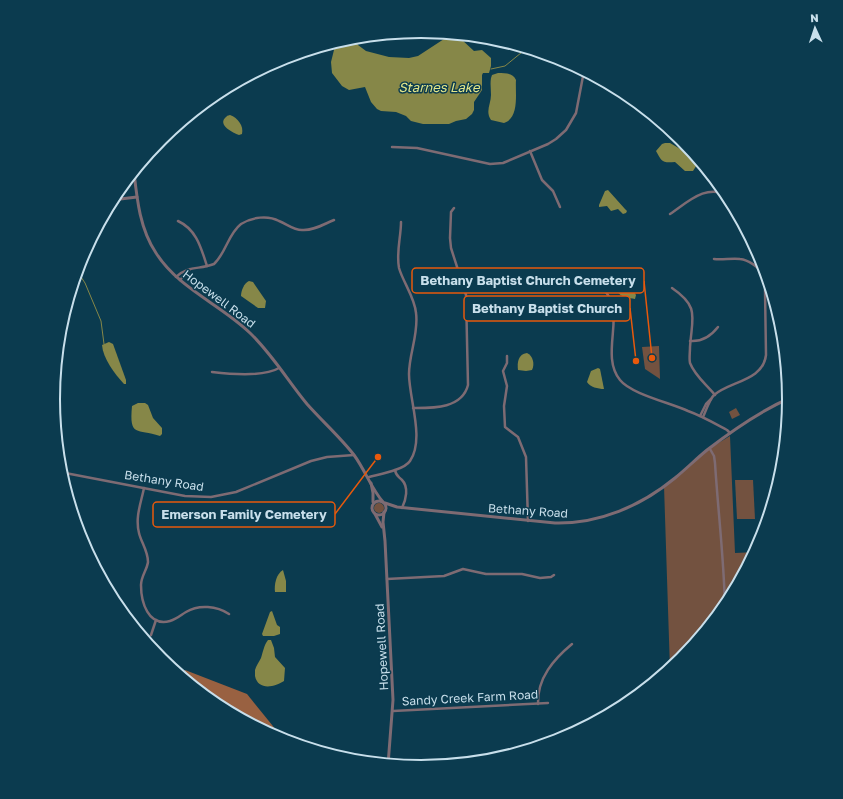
<svg xmlns="http://www.w3.org/2000/svg" width="843" height="799" font-family="'Golos Text',sans-serif">
<style>
.green{fill:#735240}
.forest{fill:#996141}
.water{fill:#868748}
.lines{fill:none;stroke-linecap:round;stroke-linejoin:round}
.stream{stroke:#868748;stroke-width:1}
.minor{stroke:#7e6b73;stroke-width:2.5}
.tertiary{stroke:#7e6b73;stroke-width:3}
.labels{text-anchor:middle;stroke-width:3;stroke-linejoin:round;paint-order:stroke}
.street-label{font-size:12px;fill:#c8dfeb;stroke:#0b3b4f}
.water-label{font-size:13px;font-style:italic;fill:#e3e689;stroke:#0b3b4f}
.rim{fill:none;stroke:#c8dfeb;stroke-width:2}
.leader{fill:none;stroke:#e8590c;stroke-width:1.5}
.callout-dot{fill:#e8590c;stroke:#0b3b4f;stroke-width:1.5}
.callout{fill:#0b3b4f;stroke:#e8590c;stroke-width:1.5}
.callout-label{font-size:13px;text-anchor:middle;font-weight:bold;fill:#c8dfeb}
</style>
<rect width="100%" height="100%" fill="#0b3b4f"/>
<g class="green">
<polygon points="659,346 660,379 645,369 642,347"/>
<polygon points="736,408 740,415 732,419 729,412"/>
<polygon points="730,436 735,553 756,552 728,604 682,660 670,670 664,486 707,450"/>
<polygon points="735,480 753,480 755,519 737,519"/>
<circle cx="379" cy="508" r="5"/>
</g>
<polygon class="forest" points="185,670 247,694 285,741 217,706 182,677"/>
<g class="water">
<polygon points="350,38 354,38 358,45 366,51 389,57 409,58 418,56 444,39 461,39 474,51 482,50 491,58 491,66 489,73 483,73 482,75 482,90 474,102 474,110 472,114 466,119 456,121 449,124 423,124 411,121 406,116 396,112 381,111 377,109 371,102 365,87 349,90 342,86 332,73 331,62 336,42"/>
<path d="M498,73C505,73 513,73 516,80C515,92 520,118 504,123L491,120C485,111 491,104 491,95C491,89 490,84 491,78L492,75Z"/>
<path d="M230,115C238,118 244,126 242,134L239,135C233,133 218,125 225,118C228,115 227,116 230,115Z"/>
<path d="M665,143H670L694,157L697,159L698,163L693,171H685L675,162C662,163 662,162 656,151L662,144Z"/>
<polygon points="608,190 625,209 627,211 626,213 623,214 618,209 611,211 607,206 599,207 599,205 605,191"/>
<path d="M249,281L253,282L266,301L265,308H258L241,296C241,291 244,283 249,281Z"/>
<path d="M629,284L636,295L635,299C629,298 620,297 617,291Z"/>
<path d="M109,342L113,344L126,380V384H124C115,374 103,359 102,345Z"/>
<path d="M527,353C533,356 535,364 532,370L526,371L518,370C517,363 518,354 527,353Z"/>
<path d="M598,368L600,369L604,389C598,389 590,387 587,382L591,371Z"/>
<path d="M138,403H145L148,405L153,418L162,428V434L160,436C137,428 129,438 132,406Z"/>
<path d="M283,570L286,581V592H275C274,585 276,574 283,570Z"/>
<polygon points="272,611 277,625 280,627 280,634 274,636 263,636 262,634 270,612"/>
<path d="M268,640H271L274,648L275,657L285,668L284,681C275,687 258,691 255,676C255,675 255,670 255,670C256,666 259,662 261,658C263,652 264,645 268,640Z"/>
</g>
<g class="lines">
<g class="stream">
<polyline points="491,69 505,66 527,48"/>
<polyline points="78,268 81,277 85,283 101,321 104,344"/>
</g>
<g class="minor">
<polyline points="392,147 417,148 490,164 503,163 548,144 556,139 566,130 576,113 584,71"/>
<polyline points="530,151 542,180 553,191 560,207"/>
<path d="M670,214C688,202 706,183 729,196"/>
<path d="M178,221C197,230 201,248 207,266"/>
<path d="M714,259C722,260 732,258 740,259C751,260 760,270 768,277"/>
<path d="M176,277C189,265 199,270 214,264C226,253 228,234 241,224C252,217 268,215 279,221C287,224 293,230 302,230C313,231 324,224 334,220"/>
<path d="M542,278L545,275C560,278 582,278 596,285C633,303 597,352 620,380C631,394 671,403 688,411C702,416 714,423 727,430L730,433"/>
<polyline points="180,280 190,269"/>
<path d="M672,288C700,307 692,317 690,347C690,353 689,358 690,363C695,376 706,384 715,395"/>
<path d="M690,341C702,342 711,336 718,327"/>
<polyline points="507,356 507,363 503,371 507,386 504,406 505,427 518,437 526,457 528,521"/>
<path d="M212,372C229,374 264,377 279,368"/>
<path d="M413,408C432,408 462,409 468,385L466,295L451,248L450,238L451,212L454,208"/>
<polyline points="700,416 706,404 711,399"/>
<path d="M703,417C706,411 709,400 714,395C730,381 763,381 766,355L765,290L768,279"/>
<path d="M710,449L714,456L715,463C718,511 724,559 725,607"/>
<path d="M395,470C396,476 398,476 402,480C409,487 406,500 402,508"/>
<polyline points="60,472 185,496 211,497 236,492 311,461 327,457 354,455"/>
<path d="M369,477C380,474 404,470 410,461C425,439 409,399 409,374C409,354 419,333 416,313C415,298 403,282 399,268C396,252 401,237 401,222"/>
<path d="M144,488C141,503 135,517 139,533C141,542 148,551 148,562C147,570 141,576 141,585C141,602 148,627 170,621C177,619 181,615 186,612C199,604 217,606 229,614"/>
<polyline points="387,579 444,576 463,569 486,574 522,574 540,578 551,577 554,575"/>
<polyline points="151,635 156,620"/>
<path d="M538,704C537,678 554,659 572,644"/>
<polyline points="393,711 548,703"/>
</g>
<g class="tertiary">
<path d="M134,172C137,200 140,229 156,253C179,289 220,304 250,333C272,354 288,381 307,404C322,421 340,437 354,455C365,470 371,488 383,502"/>
<polyline points="112,200 137,197"/>
<polyline points="371,483 373,493 373,502"/>
<circle cx="379" cy="508" r="7"/>
<path d="M385,503L397,507L555,523C599,524 641,506 675,478C686,469 696,459 707,450C733,430 760,411 790,398"/>
<polyline points="384,512 383,522 385,541 393,700 388,765"/>
<polyline points="375,514 382,527"/>
</g>
</g>
<g class="labels">
<g class="street-label">
<text transform="translate(219 299) rotate(37)" y="4">Hopewell Road</text>
<text transform="translate(164 481) rotate(9)" y="4">Bethany Road</text>
<text transform="translate(528 511) rotate(4)" y="4">Bethany Road</text>
<text transform="translate(382 647) rotate(-93)" y="4">Hopewell Road</text>
<text transform="translate(470 698) rotate(-3)" y="4">Sandy Creek Farm Road</text>
</g>
<g class="water-label">
<text x="439" y="92">Starnes Lake</text>
</g>
</g>
<path d="M0 0H843V799H0ZM60 399a361 361 0 1 1 722 0a361 361 0 1 1-722 0Z" fill="#0b3b4f" fill-rule="evenodd"/>
<path class="rim" d="M60 399a361 361 0 1 1 722 0a361 361 0 1 1-722 0Z"/>
<path class="leader" d="M652 358L644 281M636 361L630 308M378 457L335 514"/>
<g class="callout-dot">
<circle cx="652" cy="358" r="4"/>
<circle cx="636" cy="361" r="4"/>
<circle cx="378" cy="457" r="4"/>
</g>
<g class="callout">
<rect x="412" y="268" width="232" height="25" rx="4"/>
<rect x="464" y="296" width="166" height="25" rx="4"/>
<rect x="153" y="502" width="182" height="25" rx="4"/>
</g>
<g class="callout-label">
<text x="528" y="285">Bethany Baptist Church Cemetery</text>
<text x="547" y="313">Bethany Baptist Church</text>
<text x="244" y="519">Emerson Family Cemetery</text>
</g>
<g transform="translate(815 28) rotate(357)" stroke="#0b3b4f" stroke-width="3" paint-order="stroke">
<path d="M0-3L7 15L0 10L-7 15Z" fill="#c8dfeb"/>
<text y="-6" font-size="11" font-weight="bold" text-anchor="middle" fill="#c8dfeb">N</text>
</g>
</svg>
